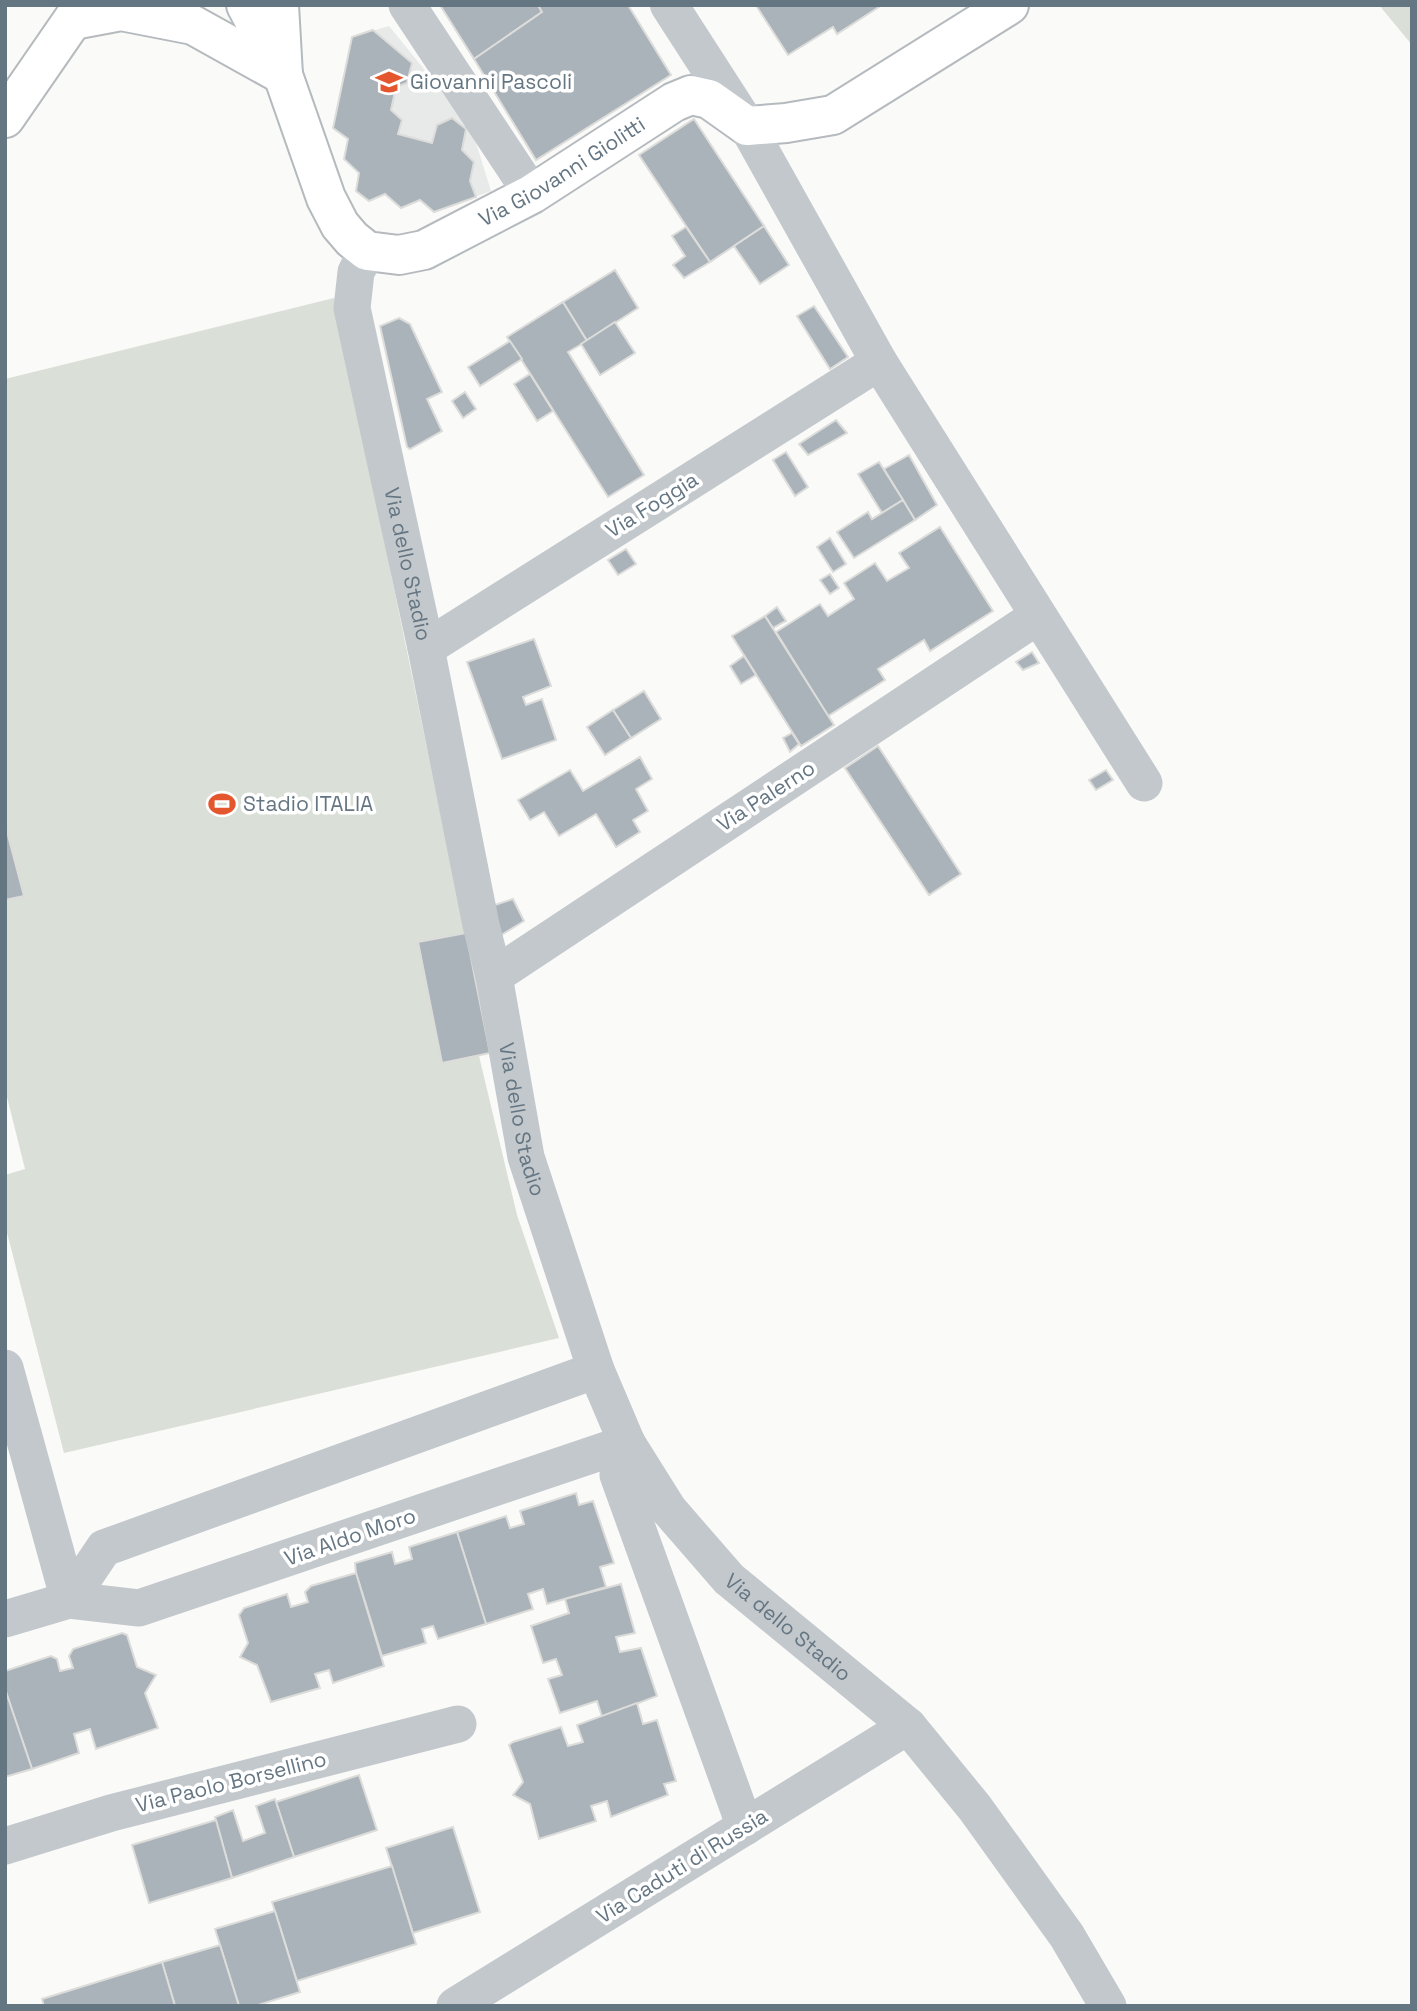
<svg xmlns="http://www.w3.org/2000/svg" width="1417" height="2011" font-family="'Space Grotesk',sans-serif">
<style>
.built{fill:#e8e9e9}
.green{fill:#dadfd7}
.building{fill:#aab3b9;stroke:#dcdcda;stroke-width:2}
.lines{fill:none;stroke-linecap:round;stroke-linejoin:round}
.secondary-casing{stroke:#b3babf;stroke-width:42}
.primary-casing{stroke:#b5babe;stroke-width:42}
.minor{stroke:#c3c8cc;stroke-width:37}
.tertiary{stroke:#c3c8cc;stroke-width:38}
.secondary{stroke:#fff;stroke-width:38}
.primary{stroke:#fff;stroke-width:38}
.labels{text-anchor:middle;stroke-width:7;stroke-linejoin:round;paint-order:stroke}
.poi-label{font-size:21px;fill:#657683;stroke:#fff;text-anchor:start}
.street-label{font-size:21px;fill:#657683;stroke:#fff}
</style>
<rect width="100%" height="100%" fill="#fafaf8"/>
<polygon class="built" points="389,26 471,127 491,191 434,212 420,200 401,208 385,194 369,201 356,191 359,173 344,159 348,139 333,128 352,37"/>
<g class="green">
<polygon points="1379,5 1412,5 1412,45"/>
<polygon points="334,298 490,1053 479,1056 517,1215 559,1338 64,1453 5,1225 5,1175 25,1169 5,1089 5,379"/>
</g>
<g class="building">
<polygon points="440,5 538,5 542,12 474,59"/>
<polygon points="538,5 628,5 671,75 536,160 474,59 542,12"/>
<polygon points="759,5 882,5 837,34 833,27 788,55 757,7"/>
<polygon points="373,30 412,63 407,83 396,87 391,110 402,120 398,134 432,143 437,125 452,118 466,129 462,150 474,162 470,181 476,197 434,212 420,200 401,208 385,194 369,201 356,191 359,173 344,159 348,139 333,128 352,37"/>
<polygon points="694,119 764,226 710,262 639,155"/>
<polygon points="764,226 789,265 760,284 734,246"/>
<polygon points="686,227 710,262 684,278 673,265 685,256 672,236"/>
<polygon points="615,270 638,308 587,341 563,302"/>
<polygon points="563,302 587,341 568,352 644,475 608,497 507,337"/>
<polygon points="814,306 848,357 830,369 797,316"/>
<polygon points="399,318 410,324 442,392 427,399 442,431 410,449 407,447 380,326"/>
<polygon points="615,322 635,353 600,375 581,344"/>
<polygon points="510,341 522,359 480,386 468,367"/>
<polygon points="530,374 553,411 537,421 514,384"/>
<polygon points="465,392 476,409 463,418 452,401"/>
<polygon points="836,420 847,433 808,455 799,444"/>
<polygon points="786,452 808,487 795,496 773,460"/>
<polygon points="909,455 937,505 915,520 884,469"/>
<polygon points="879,462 903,500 882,513 858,474"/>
<polygon points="903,500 915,520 854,558 837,532 868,512 872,519"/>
<polygon points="940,527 993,611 930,651 924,640 878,669 885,680 828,716 776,632 820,604 828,616 854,599 844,583 875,563 887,581 909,568 899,553"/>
<polygon points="830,538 846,564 833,572 817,547"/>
<polygon points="626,549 636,564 618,575 608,560"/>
<polygon points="830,574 839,588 830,594 820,580"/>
<polygon points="777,607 786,621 773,628 765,616"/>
<polygon points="765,616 834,725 801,746 732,636"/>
<polygon points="534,639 551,686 523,697 526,705 542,699 556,740 502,759 467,662"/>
<polygon points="1032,652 1039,663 1023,670 1016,662"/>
<polygon points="744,656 756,675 741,684 730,666"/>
<polygon points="644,691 661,719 631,738 613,710"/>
<polygon points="613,710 631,738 605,755 587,727"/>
<polygon points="792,733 799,744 790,752 783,738"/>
<polygon points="878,746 961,874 929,895 845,768"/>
<polygon points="640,757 652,779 636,789 648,811 633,820 640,832 616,847 596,814 559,836 544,812 530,820 518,800 570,770 583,791"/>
<polygon points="1106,770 1113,780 1096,790 1089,780"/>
<polygon points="5,824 24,896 5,900"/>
<polygon points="513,899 524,921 498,937 492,906"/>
<polygon points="466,933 490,1053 442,1063 418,942"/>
<polygon points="576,1493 579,1505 593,1501 614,1563 600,1567 606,1587 547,1604 543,1589 528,1594 533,1609 486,1624 457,1532 506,1516 510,1528 524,1524 520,1511"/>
<polygon points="457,1532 486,1624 438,1639 433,1626 422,1629 426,1643 382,1656 356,1573 355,1563 392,1552 395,1564 412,1559 409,1547"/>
<polygon points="356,1573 384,1666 333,1683 329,1670 315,1674 320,1688 271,1702 257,1665 240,1657 248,1643 239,1615 244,1608 287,1594 291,1607 308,1602 305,1592 311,1586"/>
<polygon points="621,1584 635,1633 616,1637 620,1652 641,1648 657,1696 602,1717 597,1701 560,1713 548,1679 562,1675 556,1659 543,1663 531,1626 569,1613 565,1599"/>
<polygon points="122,1633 127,1635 137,1667 156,1675 145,1693 158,1728 96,1749 90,1729 74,1734 79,1753 32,1769 5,1689 5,1671 51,1656 57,1659 60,1671 73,1668 69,1656 73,1649"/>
<polygon points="5,1689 32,1769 5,1777"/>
<polygon points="637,1703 643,1724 657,1720 676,1781 664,1784 668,1795 611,1817 607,1801 591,1806 596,1821 539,1839 530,1804 513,1795 523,1782 509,1745 513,1742 561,1727 568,1746 583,1742 577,1725"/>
<polygon points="359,1775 377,1830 294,1857 276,1802"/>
<polygon points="275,1799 294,1857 232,1878 215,1817 233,1810 243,1841 265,1833 256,1806"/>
<polygon points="216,1820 232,1878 149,1903 132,1845"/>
<polygon points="453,1827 480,1912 413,1933 386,1848"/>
<polygon points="392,1866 416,1944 297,1981 272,1902"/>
<polygon points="275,1911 300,1992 255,2006 239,2006 215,1929"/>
<polygon points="220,1945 239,2006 175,2006 162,1962"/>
<polygon points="162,1962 175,2006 44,2006 42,1999"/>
</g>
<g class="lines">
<defs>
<polyline id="secondary" points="246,5 283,75"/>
<g id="primary">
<path id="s2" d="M279,5L283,75L326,198L340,225L352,239L367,251L399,255L424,250L532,194L674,102L691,95L709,99L747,126L786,123L833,115L1009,5"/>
<polyline points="73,20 121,11 193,25 283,75"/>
<polyline points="5,118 83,5"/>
</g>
</defs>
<use href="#secondary" class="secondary-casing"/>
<use href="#primary" class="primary-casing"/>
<g class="minor">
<polyline points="407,5 532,194"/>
<polyline points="747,126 879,362 1144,783"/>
<path id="s1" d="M367,251L356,272L352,308L426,648L481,925L494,976L526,1157L596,1370L627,1443L669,1510L729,1579L908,1726L975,1808L1067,1936L1108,2006"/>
<polyline points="426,648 879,362"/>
<polyline points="494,976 1038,616"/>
<polyline points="5,1368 69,1600"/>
<polyline points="627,1443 618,1475 745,1827"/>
<polyline points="69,1600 104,1548 596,1370"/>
<polyline points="5,1619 69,1600 139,1608 627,1443"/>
<polyline points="5,1846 111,1813 458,1724"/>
<polyline points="455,2006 908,1726"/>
</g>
<polyline class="tertiary" points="669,5 747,126"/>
<use href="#secondary" class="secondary"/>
<use href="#primary" class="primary"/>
</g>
<defs>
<symbol id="school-bare" viewBox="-9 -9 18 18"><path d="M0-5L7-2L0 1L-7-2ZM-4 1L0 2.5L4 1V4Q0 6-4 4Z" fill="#e4572e" stroke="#fff" stroke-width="2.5" paint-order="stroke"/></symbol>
<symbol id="stadium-bare" viewBox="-9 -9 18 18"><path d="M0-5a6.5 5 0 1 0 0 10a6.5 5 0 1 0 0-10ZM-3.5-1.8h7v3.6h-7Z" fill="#e4572e" stroke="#fff" stroke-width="2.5" paint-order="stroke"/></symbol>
</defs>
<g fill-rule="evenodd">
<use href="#school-bare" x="370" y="63" width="38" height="38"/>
<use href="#stadium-bare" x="203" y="785" width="38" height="38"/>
</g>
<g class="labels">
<g class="poi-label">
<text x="410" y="89">Giovanni Pascoli</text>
<text x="243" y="811">Stadio ITALIA</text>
</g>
<g class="street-label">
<text dy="7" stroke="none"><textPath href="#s2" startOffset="485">Via Giovanni Giolitti</textPath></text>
<text transform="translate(652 505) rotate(-32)" y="7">Via Foggia</text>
<text dy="7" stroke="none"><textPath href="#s1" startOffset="322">Via dello Stadio</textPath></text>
<text transform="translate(766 796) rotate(-33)" y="7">Via Palerno</text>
<text dy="7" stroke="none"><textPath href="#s1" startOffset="889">Via dello Stadio</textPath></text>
<text transform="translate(350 1537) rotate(-19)" y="7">Via Aldo Moro</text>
<text dy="7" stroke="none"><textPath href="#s1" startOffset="1477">Via dello Stadio</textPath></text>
<text transform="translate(231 1782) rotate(-14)" y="7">Via Paolo Borsellino</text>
<text transform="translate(682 1866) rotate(-32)" y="7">Via Caduti di Russia</text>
</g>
</g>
<rect width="1417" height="2011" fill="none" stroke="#657683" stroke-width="14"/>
</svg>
